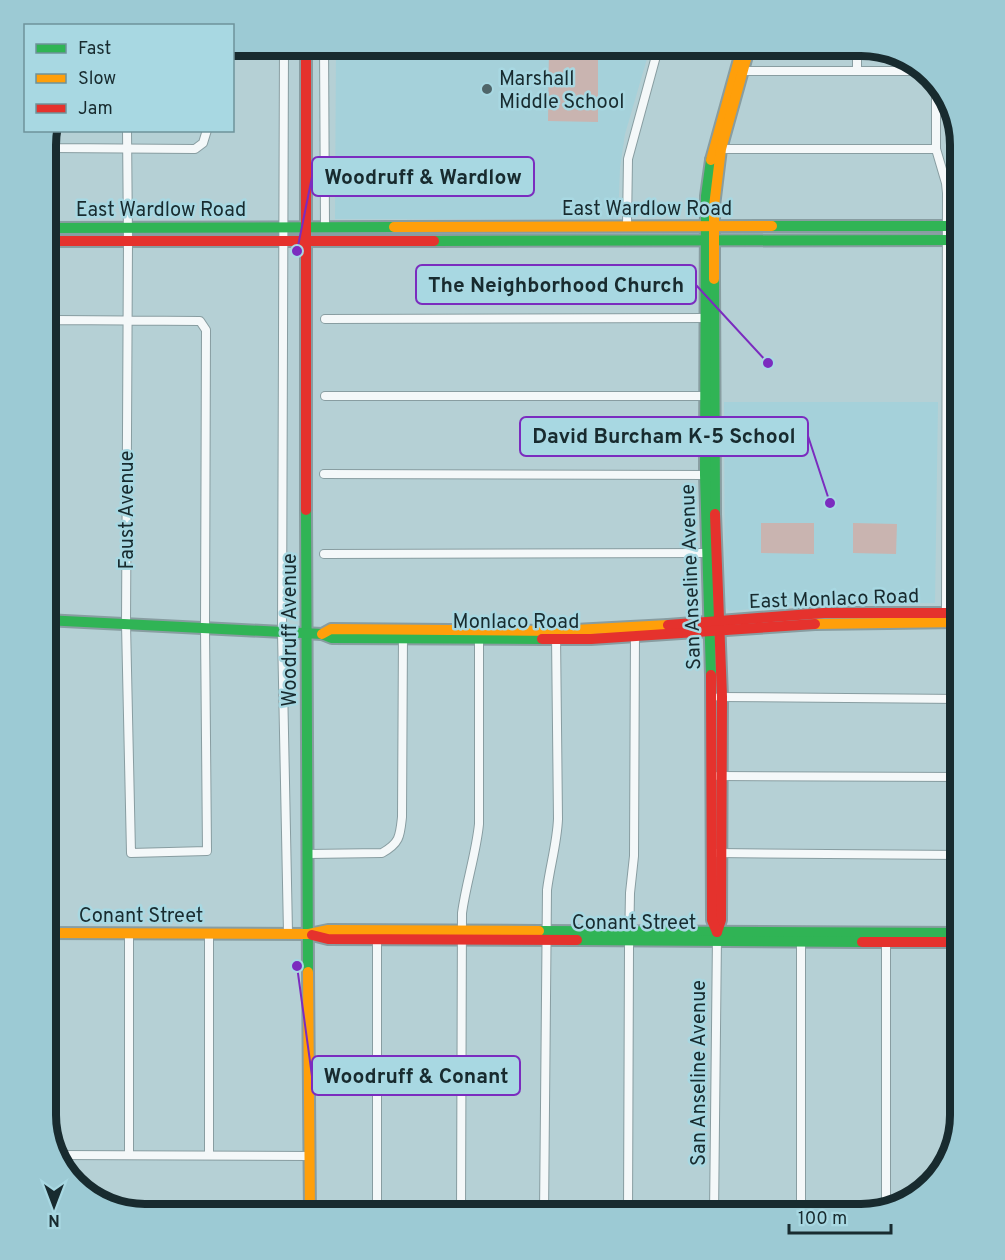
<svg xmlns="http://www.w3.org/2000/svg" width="1005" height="1260" font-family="Overpass,sans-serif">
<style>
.built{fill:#a5d1da}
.green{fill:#c9b4b0}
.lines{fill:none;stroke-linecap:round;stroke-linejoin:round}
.street-casing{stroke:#889da1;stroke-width:10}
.fast-casing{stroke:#889da1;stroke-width:14}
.slow-casing{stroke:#889da1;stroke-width:14}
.jam-casing{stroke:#889da1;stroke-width:14}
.street{stroke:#f4f8f9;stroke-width:8}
.fast{stroke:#30b455;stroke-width:10}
.slow{stroke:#ff9f0a;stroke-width:10}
.jam{stroke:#e5322d;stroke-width:10}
.poi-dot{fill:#4f6569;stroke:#a8d8e2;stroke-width:2}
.labels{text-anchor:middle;stroke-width:5;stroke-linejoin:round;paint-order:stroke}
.poi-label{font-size:20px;fill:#182b2f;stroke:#a8d8e2;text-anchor:start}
.street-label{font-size:20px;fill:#182b2f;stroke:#a8d8e2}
.rim{fill:none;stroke:#182b2f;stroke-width:8}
.leader{fill:none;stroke:#7b2cbf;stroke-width:2}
.callout-dot{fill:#7b2cbf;stroke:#a8d8e2;stroke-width:2}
.callout{fill:#a8d8e2;stroke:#7b2cbf;stroke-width:2}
.callout-label{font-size:21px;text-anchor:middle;font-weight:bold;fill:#182b2f}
</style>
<rect width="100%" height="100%" fill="#b5d0d5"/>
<g class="built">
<polygon points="336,45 651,45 625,134 620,168 618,219 335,219"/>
<polygon points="724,402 938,402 935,603 813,604 729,611 725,607"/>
</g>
<g class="green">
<polygon points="549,45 598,45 598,122 548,121"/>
<polygon points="761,523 814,523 814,554 761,553"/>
<polygon points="853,523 897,524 896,554 853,553"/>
</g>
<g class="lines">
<defs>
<g id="street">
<polyline points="284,45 282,632 288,933"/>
<polyline points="324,45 325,226"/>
<polyline points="739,71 923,71"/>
<polyline points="857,71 857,45"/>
<polyline points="936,83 936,149 946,183 947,193 946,617"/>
<polyline points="47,134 47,141 53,148 195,149 203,143 207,130"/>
<polyline points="718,149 936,149"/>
<polyline points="627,225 628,159 659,45"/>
<polyline points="325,319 710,318"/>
<polyline points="325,396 710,396"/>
<polyline points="324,474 709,475"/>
<polyline points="324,554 710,553"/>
<polyline points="719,697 960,699"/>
<polyline points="718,776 960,777"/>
<polyline points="45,853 50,852 47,620 49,331 55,320 200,321 206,330 205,628 207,851 131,853 126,624 128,241 127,130"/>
<polyline points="716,853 960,855"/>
<path d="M308,854L382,853C400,843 400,836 402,817L403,634"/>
<polyline points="52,933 53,1141"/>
<polyline points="129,933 129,1155"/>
<polyline points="377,935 377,1215"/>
<polyline points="57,1155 310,1156"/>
<polyline points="209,1155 209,933"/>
<polyline points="886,1207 886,937"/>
<path d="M461,1215L462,913C466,883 476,854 479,824V635"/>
<path d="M544,1215L547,890C550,866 557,843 558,819L556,635"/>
<polyline points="628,1215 629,948 630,893 634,856 635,632"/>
<polyline points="714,1215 717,936"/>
<polyline points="801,1215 801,937"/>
</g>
<g id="fast">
<polyline points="772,226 960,226"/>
<polyline points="45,228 394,227"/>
<polyline points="434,241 960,240"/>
<polyline points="714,279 715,514"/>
<polyline points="306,510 308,972"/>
<polyline points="45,620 322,634 332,638 542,639"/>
<polyline points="711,675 705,475 706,196 711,160"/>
<polyline points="539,931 960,933"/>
<polyline points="577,940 862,942"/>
</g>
<g id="slow">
<polyline points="711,160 743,45"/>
<polyline points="394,227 772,226"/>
<polyline points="714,279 714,206 721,149 750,45"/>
<polyline points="815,624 960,622"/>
<polyline points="322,634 331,629 556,631 668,625"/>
<polyline points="45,933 309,934 328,930 539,931"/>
<polyline points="308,972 310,1215"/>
</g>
<g id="jam">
<polyline points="306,45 306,510"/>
<polyline points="45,241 434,241"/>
<polyline points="715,514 722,697 721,920 717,932"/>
<polyline points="668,625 824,613 960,613"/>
<polyline points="542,639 591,639 815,624"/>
<polyline points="711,675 712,920 717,932"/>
<polyline points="312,935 328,939 577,940"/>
<polyline points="862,942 960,942"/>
</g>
</defs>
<use href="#street" class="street-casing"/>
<use href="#fast" class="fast-casing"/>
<use href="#slow" class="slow-casing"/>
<use href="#jam" class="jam-casing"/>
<use href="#street" class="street"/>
<use href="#fast" class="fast"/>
<use href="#slow" class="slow"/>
<use href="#jam" class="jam"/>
</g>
<circle class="poi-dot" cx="487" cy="89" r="6"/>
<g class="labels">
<g class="poi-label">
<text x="499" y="85">Marshall<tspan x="499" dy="23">Middle School</tspan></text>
</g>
<g class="street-label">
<text x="647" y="215">East Wardlow Road</text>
<text x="161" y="216">East Wardlow Road</text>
<text transform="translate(126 510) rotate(-90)" y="7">Faust Avenue</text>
<text transform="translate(690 577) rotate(-92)" y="7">San Anseline Avenue</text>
<text transform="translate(834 598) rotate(-2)" y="7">East Monlaco Road</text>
<text x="516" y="628">Monlaco Road</text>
<text transform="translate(289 630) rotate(-90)" y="7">Woodruff Avenue</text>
<text x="141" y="922">Conant Street</text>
<text x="634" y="929">Conant Street</text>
<text transform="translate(698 1073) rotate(-90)" y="7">San Anseline Avenue</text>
</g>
</g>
<path d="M0 0H1005V1260H0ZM145 56H861A89 89 0 0 1 950 145V1115A89 89 0 0 1 861 1204H145A89 89 0 0 1 56 1115V145A89 89 0 0 1 145 56Z" fill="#9ccad4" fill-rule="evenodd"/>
<path class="rim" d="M145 56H861A89 89 0 0 1 950 145V1115A89 89 0 0 1 861 1204H145A89 89 0 0 1 56 1115V145A89 89 0 0 1 145 56Z"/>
<path class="leader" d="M297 251L312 177M768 363L696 285M830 503L808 436M297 966L312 1076"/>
<g class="callout-dot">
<circle cx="297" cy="251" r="6"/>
<circle cx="768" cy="363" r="6"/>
<circle cx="830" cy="503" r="6"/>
<circle cx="297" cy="966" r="6"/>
</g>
<g class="callout">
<rect x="312" y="157" width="222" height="39" rx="6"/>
<rect x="416" y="265" width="280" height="39" rx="6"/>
<rect x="520" y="417" width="288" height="39" rx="6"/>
<rect x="312" y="1056" width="208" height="39" rx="6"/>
</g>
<g class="callout-label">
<text x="423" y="184">Woodruff &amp; Wardlow</text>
<text x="556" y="292">The Neighborhood Church</text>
<text x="664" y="443">David Burcham K-5 School</text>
<text x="416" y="1083">Woodruff &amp; Conant</text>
</g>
<rect x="24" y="24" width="210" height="108" fill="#a8d8e2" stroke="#6e939a" stroke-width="1.5"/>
<rect x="36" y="44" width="30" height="9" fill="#30b455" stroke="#6e939a" stroke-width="1.5"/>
<text x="78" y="54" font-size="18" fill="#182b2f">Fast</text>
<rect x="36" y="74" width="30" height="9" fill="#ff9f0a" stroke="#6e939a" stroke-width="1.5"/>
<text x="78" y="84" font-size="18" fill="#182b2f">Slow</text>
<rect x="36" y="104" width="30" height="9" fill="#e5322d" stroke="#6e939a" stroke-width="1.5"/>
<text x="78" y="114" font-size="18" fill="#182b2f">Jam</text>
<g transform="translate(54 1206) rotate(180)" stroke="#a8d8e2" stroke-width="4.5" paint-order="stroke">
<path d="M0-4.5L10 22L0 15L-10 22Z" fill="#182b2f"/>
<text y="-9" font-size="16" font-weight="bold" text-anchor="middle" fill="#182b2f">N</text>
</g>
<path d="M789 1224v9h102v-9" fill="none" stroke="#182b2f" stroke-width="3"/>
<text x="798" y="1224" font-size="18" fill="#182b2f" stroke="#a8d8e2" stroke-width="4.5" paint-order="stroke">100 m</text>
</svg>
